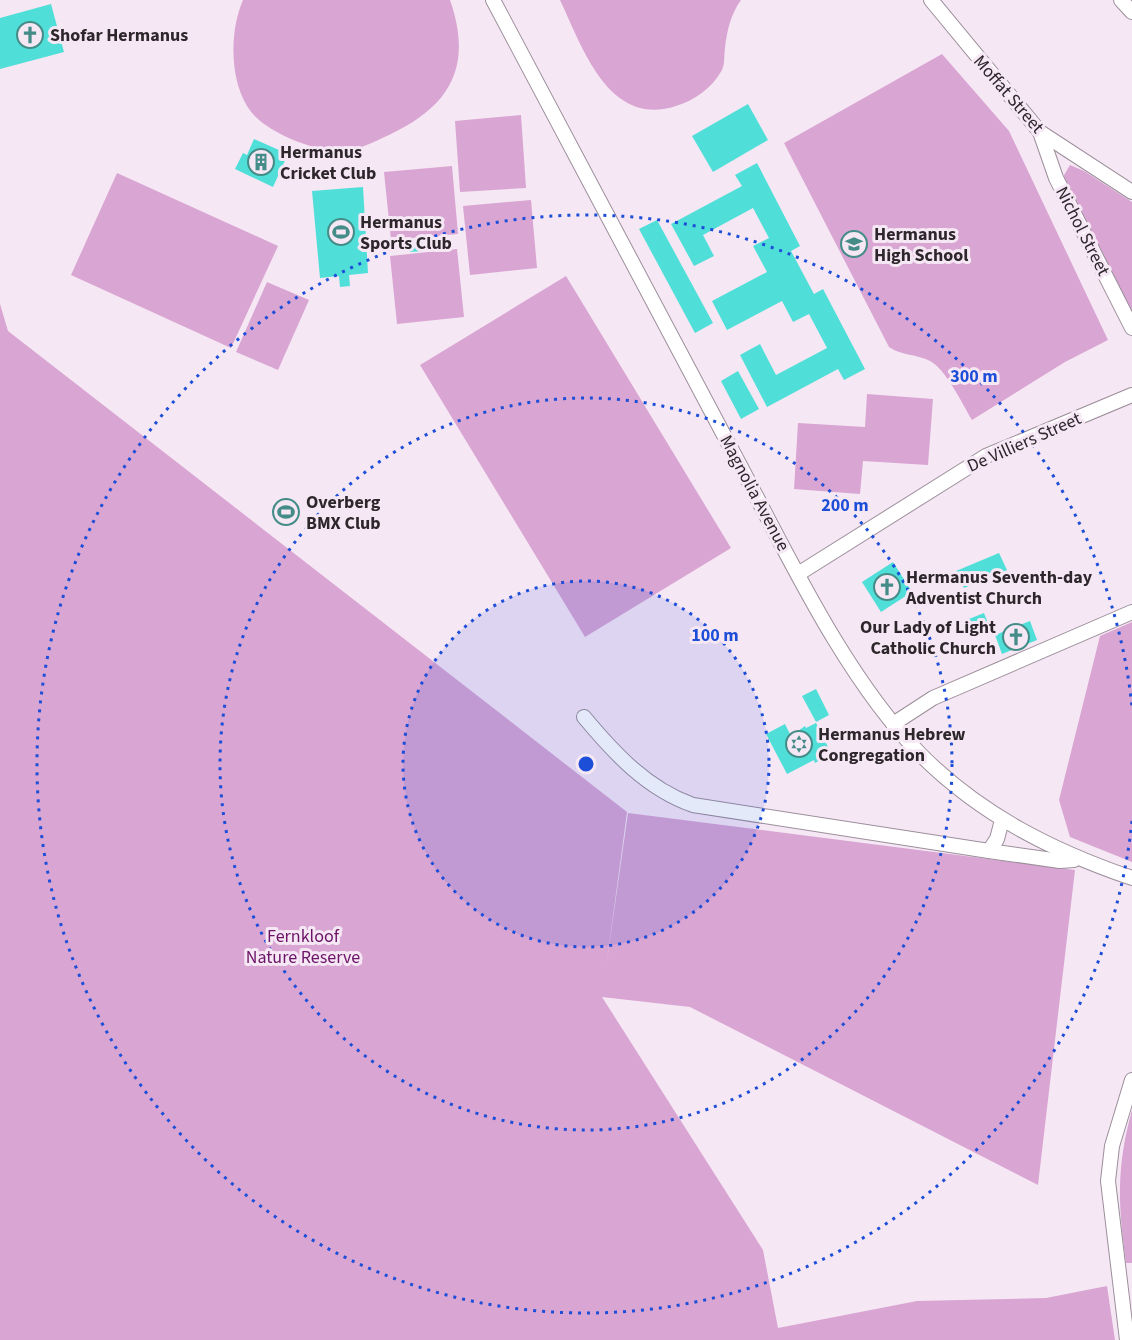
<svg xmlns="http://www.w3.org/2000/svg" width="1132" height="1340" font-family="'Source Sans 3',sans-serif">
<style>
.green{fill:#d9a5d3}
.building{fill:#4fdfd8}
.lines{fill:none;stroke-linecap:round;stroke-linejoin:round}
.minor-casing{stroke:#9c8f9b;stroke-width:16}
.minor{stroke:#fff;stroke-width:14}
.ring{fill:none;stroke:#1d4ed8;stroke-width:3;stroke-dasharray:3 6}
.labels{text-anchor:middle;stroke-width:6;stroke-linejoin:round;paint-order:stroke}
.poi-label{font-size:18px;font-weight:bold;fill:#2d272c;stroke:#f6e7f4;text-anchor:start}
.street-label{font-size:18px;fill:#2d272c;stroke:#f6e7f4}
.park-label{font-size:18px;fill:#6b1467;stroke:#f6e7f4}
.centre{fill:#1d4ed8;stroke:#f6e7f4;stroke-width:3}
.ring-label{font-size:18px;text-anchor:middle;font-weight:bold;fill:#1d4ed8;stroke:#f6e7f4;stroke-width:6;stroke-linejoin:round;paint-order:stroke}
</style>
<rect width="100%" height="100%" fill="#f6e7f4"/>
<g class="green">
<path d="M243,0H450C473,66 451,106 389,135C374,142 355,152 338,151C312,150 269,133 252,113C229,85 229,32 243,0Z"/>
<path d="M560,0H741C731,14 727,30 725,48C724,54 725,64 722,70C712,88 695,100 676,106C608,128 582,46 560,0Z"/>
<path d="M942,54L1009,131L1108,340L1065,362L972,420C963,405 945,368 930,361C917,354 902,356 889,347L784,143Z"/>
<polygon points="521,115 526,188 460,192 455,121"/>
<polygon points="1070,165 1084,171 1132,202 1132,317 1063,177"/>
<polygon points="452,166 458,234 391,240 384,172"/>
<polygon points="117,173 278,246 231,348 71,275"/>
<polygon points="531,200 537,268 470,275 463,206"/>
<polygon points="457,249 464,317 397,324 390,256"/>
<polygon points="566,276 731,548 585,637 420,365"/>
<polygon points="267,282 309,300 278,370 236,352"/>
<polygon points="0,304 8,331 627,812 606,968 628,813 1075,870 1038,1185 690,1007 602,997 763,1250 778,1328 917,1301 1046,1298 1107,1286 1115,1340 0,1340"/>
<polygon points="867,394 933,399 928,465 863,461 860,494 794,489 798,423 865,427"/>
<polygon points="1132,622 1132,862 1070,837 1059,800 1100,636"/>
<path d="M1132,1110V1263H1126C1118,1204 1116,1168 1132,1110Z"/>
</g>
<g class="building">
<polygon points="51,4 64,52 0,69 0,18"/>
<polygon points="748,104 768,140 713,172 692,136"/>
<polygon points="254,139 288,154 273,187 235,169 243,153 247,155"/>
<polygon points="757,163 800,246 791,251 814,294 823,289 865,369 844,380 838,369 767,407 740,355 760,344 776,375 827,348 809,314 793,322 782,301 727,330 712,301 767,272 753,246 769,238 753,208 703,235 714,256 694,266 671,224 742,186 735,175"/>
<polygon points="363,187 368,273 349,275 350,286 340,287 339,276 320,278 312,191"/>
<polygon points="657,220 713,323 695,333 639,229"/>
<polygon points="424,239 425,251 409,252 408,240"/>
<polygon points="738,371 759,409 741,419 721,381"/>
<polygon points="999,553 1007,570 964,588 956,571"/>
<polygon points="893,562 912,592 881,612 862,582"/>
<polygon points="984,613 991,631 975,636 969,619"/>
<polygon points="1030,621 1037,640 1002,654 995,635"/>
<polygon points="816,689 829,715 816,722 802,696"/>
<polygon points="816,723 830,751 823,755 824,758 815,763 814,760 787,774 766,734 785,724 791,736 805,726 806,728"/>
</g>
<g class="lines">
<defs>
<g id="minor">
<path d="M493,0C574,152 654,304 735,456C787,553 844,677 921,755C981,815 1053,851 1132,878"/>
<polyline points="931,0 1040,132 1132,192"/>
<polyline points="1121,0 1132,12"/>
<polyline points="1040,132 1056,178 1132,328"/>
<polyline points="798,574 986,456 1132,395"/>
<path d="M584,717C614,753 647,789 693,805L989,851L1060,861L1074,860"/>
<polyline points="893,724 933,698 1132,612"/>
<polyline points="989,851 997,839 1002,820"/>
<polyline points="1127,1340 1108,1181 1112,1146 1132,1080"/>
</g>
</defs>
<use href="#minor" class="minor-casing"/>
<use href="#minor" class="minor"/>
</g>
<circle cx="586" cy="764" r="183" fill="#1d4ed8" fill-opacity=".12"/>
<g class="ring">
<circle cx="586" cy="764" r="183"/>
<circle cx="586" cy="764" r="366"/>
<path d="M1132 821A549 549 0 1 1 1132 707"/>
</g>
<defs>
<symbol id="church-ring" viewBox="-11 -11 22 22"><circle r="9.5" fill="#f6e7f4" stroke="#448c88" stroke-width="1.5"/><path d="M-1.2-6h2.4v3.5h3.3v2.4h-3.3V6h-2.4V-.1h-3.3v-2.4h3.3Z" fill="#448c88"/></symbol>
<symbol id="building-ring" viewBox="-11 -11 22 22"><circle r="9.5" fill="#f6e7f4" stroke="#448c88" stroke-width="1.5"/><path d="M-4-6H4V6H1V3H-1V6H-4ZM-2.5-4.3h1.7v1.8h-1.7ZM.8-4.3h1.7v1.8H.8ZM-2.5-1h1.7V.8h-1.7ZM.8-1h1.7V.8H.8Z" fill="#448c88"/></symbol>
<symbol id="stadium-ring" viewBox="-11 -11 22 22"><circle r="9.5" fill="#f6e7f4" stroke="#448c88" stroke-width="1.5"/><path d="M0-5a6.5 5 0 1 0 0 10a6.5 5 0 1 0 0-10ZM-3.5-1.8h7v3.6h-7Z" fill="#448c88"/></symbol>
<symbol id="school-ring" viewBox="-11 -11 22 22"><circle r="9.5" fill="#f6e7f4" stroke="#448c88" stroke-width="1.5"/><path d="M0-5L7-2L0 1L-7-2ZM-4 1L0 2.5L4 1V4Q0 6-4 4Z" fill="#448c88"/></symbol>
<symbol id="synagogue-ring" viewBox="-11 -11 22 22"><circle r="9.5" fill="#f6e7f4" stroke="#448c88" stroke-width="1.5"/><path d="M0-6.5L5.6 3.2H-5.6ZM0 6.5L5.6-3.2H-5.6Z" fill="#448c88"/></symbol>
</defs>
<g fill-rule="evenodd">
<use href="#church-ring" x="15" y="20" width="30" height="30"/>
<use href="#building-ring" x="246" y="147" width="30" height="30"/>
<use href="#stadium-ring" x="326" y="217" width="30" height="30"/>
<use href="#school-ring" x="839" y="229" width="30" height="30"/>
<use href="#stadium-ring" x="271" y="497" width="30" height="30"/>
<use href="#church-ring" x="872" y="572" width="30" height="30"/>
<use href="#church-ring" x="1001" y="622" width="30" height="30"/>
<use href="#synagogue-ring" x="784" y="729" width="30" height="30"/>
</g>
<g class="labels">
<g class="poi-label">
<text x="50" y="41">Shofar Hermanus</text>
<text x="280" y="158">Hermanus<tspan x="280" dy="21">Cricket Club</tspan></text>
<text x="360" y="228">Hermanus<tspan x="360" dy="21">Sports Club</tspan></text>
<text x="874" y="240">Hermanus<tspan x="874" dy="21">High School</tspan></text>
<text x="306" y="508">Overberg<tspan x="306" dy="21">BMX Club</tspan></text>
<text x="906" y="583">Hermanus Seventh-day<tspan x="906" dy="21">Adventist Church</tspan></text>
<text x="996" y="633" text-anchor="end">Our Lady of Light<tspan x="996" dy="21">Catholic Church</tspan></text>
<text x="818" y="740">Hermanus Hebrew<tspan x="818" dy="21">Congregation</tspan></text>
</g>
<g class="street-label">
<text transform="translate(1009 94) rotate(49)" y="6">Moffat Street</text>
<text transform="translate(1083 231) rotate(63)" y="6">Nichol Street</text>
<text transform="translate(1024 442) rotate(-24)" y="6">De Villiers Street</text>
<text transform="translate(755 493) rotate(62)" y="6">Magnolia Avenue</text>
</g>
<g class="park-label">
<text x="303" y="942">Fernkloof<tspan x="303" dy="21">Nature Reserve</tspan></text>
</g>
</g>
<circle cx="586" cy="764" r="9" class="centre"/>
<g class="ring-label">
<text x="974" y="382">300 m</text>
<text x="845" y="511">200 m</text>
<text x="715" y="641">100 m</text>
</g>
</svg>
